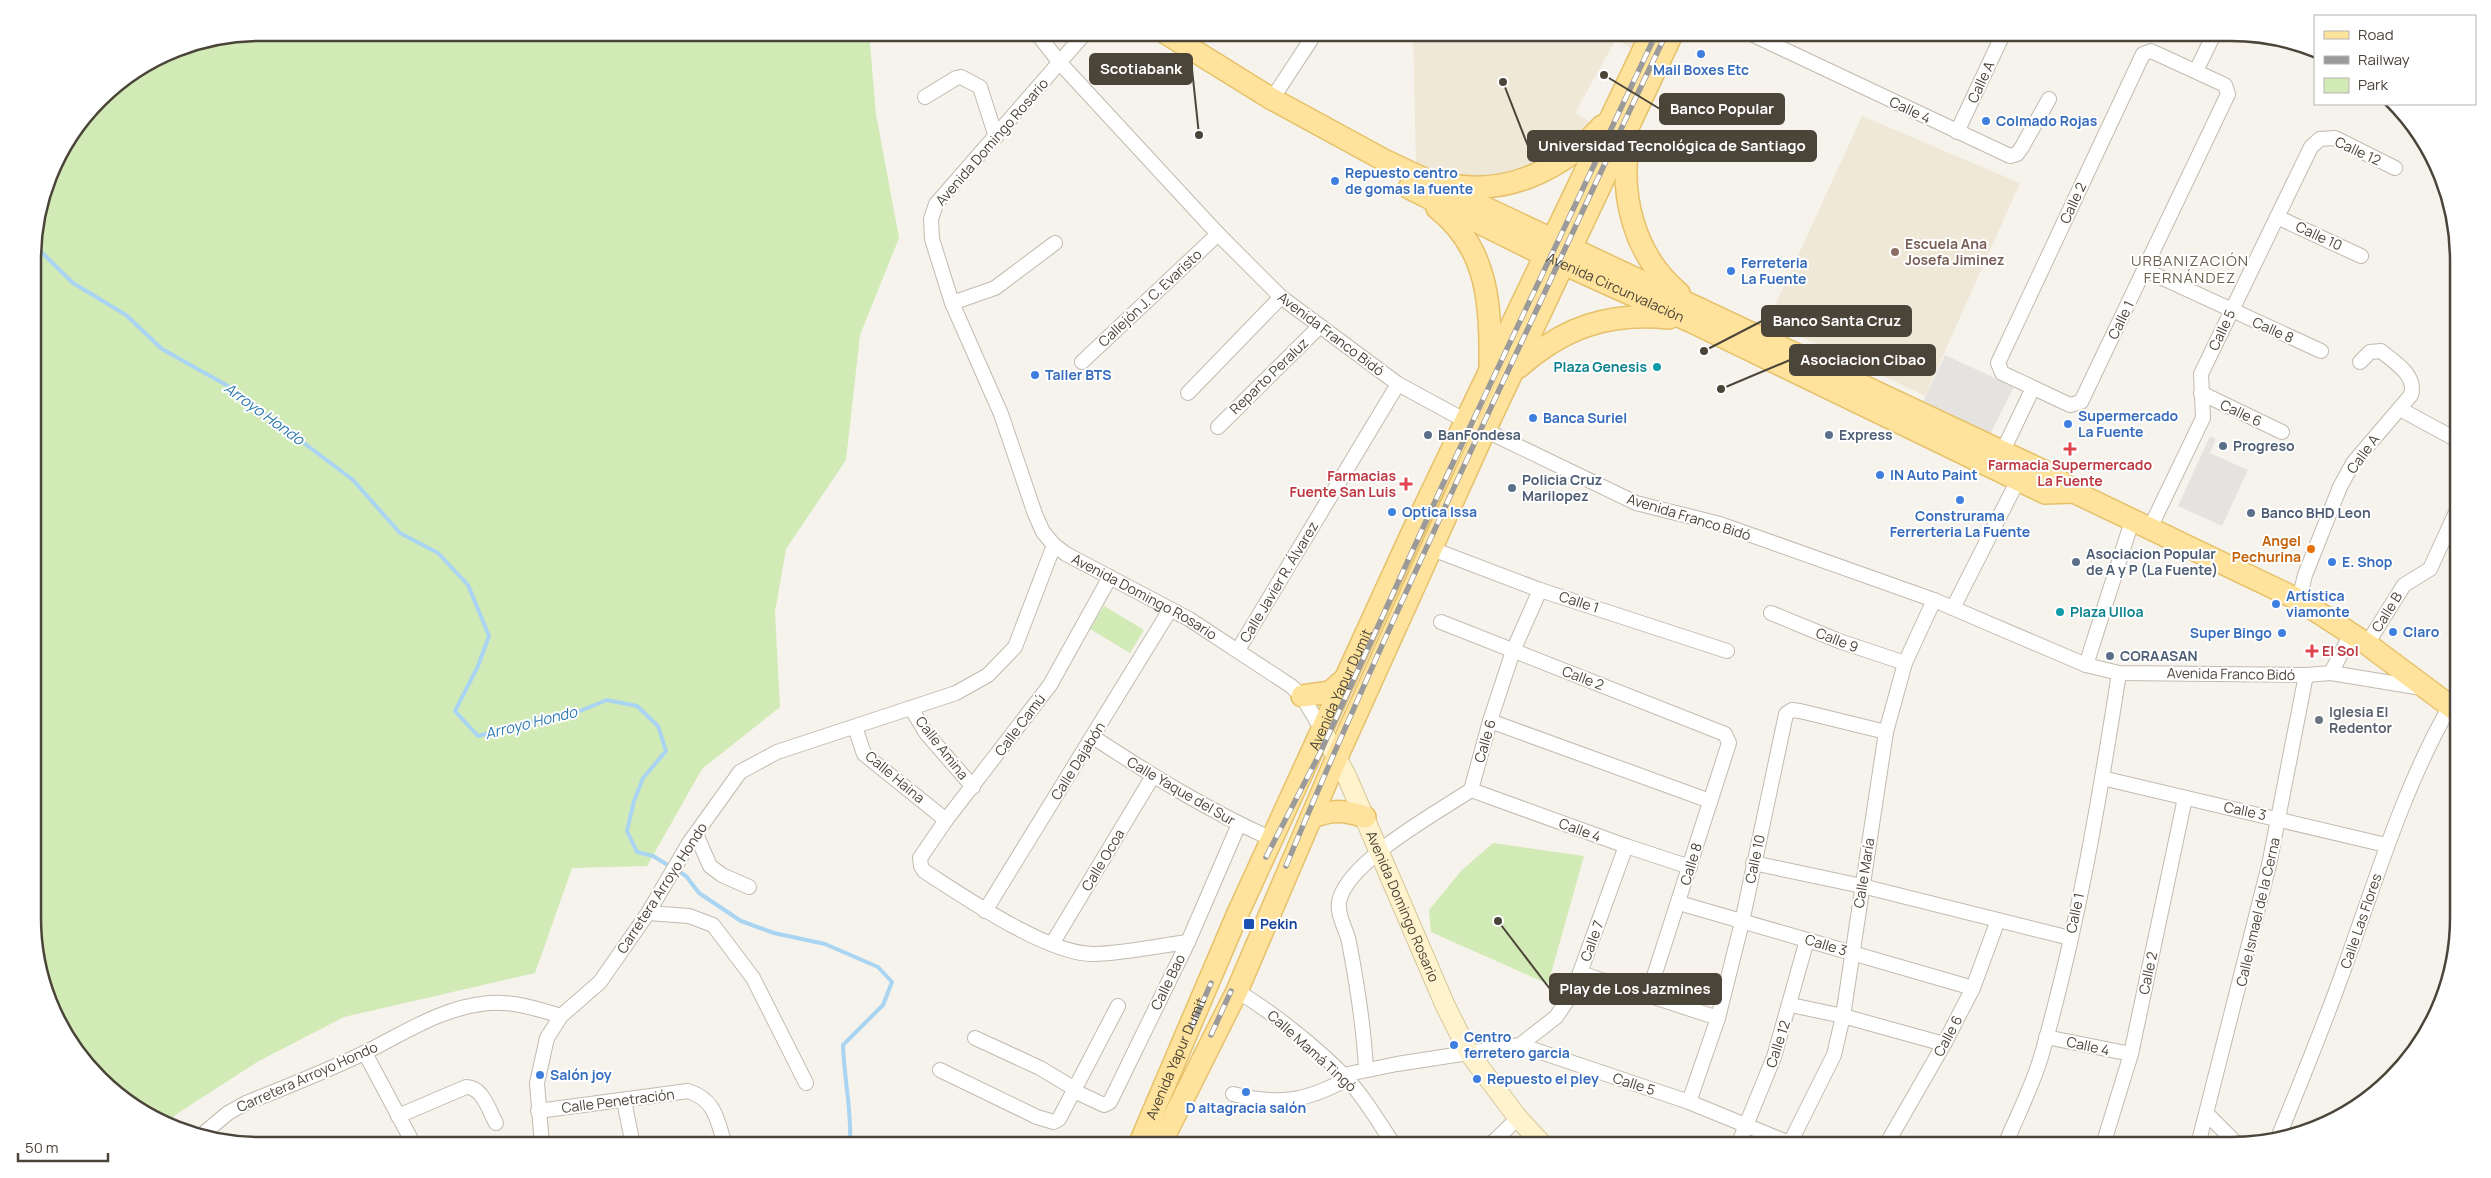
<svg xmlns="http://www.w3.org/2000/svg" width="2491" height="1178" font-family="Manrope,sans-serif">
<style>
.education{fill:#efe8d6}
.green{fill:#d2eab5}
.parking{fill:#e5e3e0}
.lines{fill:none;stroke-linecap:round;stroke-linejoin:round}
.stream{stroke:#a9d4f2;stroke-width:4}
.street-casing{stroke:#c2bbae;stroke-width:16}
.secondary-casing{stroke:#d6c79b;stroke-width:21}
.primary-casing{stroke:#e6c16a;stroke-width:24}
.street{stroke:#fff;stroke-width:14}
.secondary{stroke:#fff3cd;stroke-width:19}
.primary{stroke:#ffe39c;stroke-width:21}
.rail-casing{stroke:#9a9a9a;stroke-width:5.5}
.rail{stroke:#fff;stroke-width:4;stroke-dasharray:11;stroke-linecap:butt}
.shop-dot{fill:#3f7fe0;stroke:#fff;stroke-width:2}
.education-dot{fill:#8d6e63;stroke:#fff;stroke-width:2}
.culture-dot{fill:#0f9aa8;stroke:#fff;stroke-width:2}
.service-dot{fill:#5c6f8a;stroke:#fff;stroke-width:2}
.health-dot{fill:#e0444e;stroke:#fff;stroke-width:2}
.food-dot{fill:#e8710a;stroke:#fff;stroke-width:2}
.worship-dot{fill:#6b7280;stroke:#fff;stroke-width:2}
.transit-dot{fill:#1a4fb4;stroke:#fff;stroke-width:2}
.labels{text-anchor:middle;stroke-width:4;stroke-linejoin:round;paint-order:stroke}
.shop-label{font-size:14px;font-weight:bold;fill:#366cbe;stroke:#fff;text-anchor:start}
.street-label{font-size:14px;fill:#4b4439;stroke:#fff}
.education-label{font-size:14px;font-weight:bold;fill:#785e54;stroke:#fff;text-anchor:start}
.culture-label{font-size:14px;font-weight:bold;fill:#0d838f;stroke:#fff;text-anchor:end}
.service-label{font-size:14px;font-weight:bold;fill:#4e5e75;stroke:#fff;text-anchor:start}
.health-label{font-size:14px;font-weight:bold;fill:#be3a42;stroke:#fff}
.food-label{font-size:14px;font-weight:bold;fill:#c56008;stroke:#fff;text-anchor:end}
.worship-label{font-size:14px;font-weight:bold;fill:#5b616d;stroke:#fff;text-anchor:start}
.transit-label{font-size:14px;font-weight:bold;fill:#164399;stroke:#fff;text-anchor:start}
.neighbourhood-label{font-size:15px;letter-spacing:1px;fill:#6e6250;stroke:#fff}
.water-label{font-size:15px;font-style:italic;fill:#2e7ab2;stroke:#fff}
.rim{fill:none;stroke:#4b4439;stroke-width:2.5}
.leader{fill:none;stroke:#4b4439;stroke-width:2}
.callout-dot{fill:#4b4439;stroke:#fff;stroke-width:2}
.callout{fill:#4b4439;stroke:#4b4439;stroke-width:2}
.callout-label{font-size:15px;text-anchor:middle;font-weight:bold;fill:#fff}
</style>
<rect width="100%" height="100%" fill="#f6f3ec"/>
<g class="education">
<polygon points="1413,33 1641,33 1633,50 1616,39 1575,113 1594,124 1580,140 1528,171 1475,179 1443,174 1416,163"/>
<polygon points="1862,116 2020,183 1925,396 1768,321"/>
</g>
<g class="green">
<polygon points="260,33 869,33 876,114 899,238 860,335 846,460 786,549 775,612 780,707 702,769 647,866 572,868 535,973 344,1017 257,1062 175,1115 168,1125 121,1098 79,1056 50,1005 34,948 33,245 56,160 110,89 173,50"/>
<polygon points="1104,606 1144,630 1130,653 1090,629"/>
<polygon points="1493,843 1584,856 1548,984 1431,932 1429,910 1461,871"/>
</g>
<g class="parking">
<polygon points="1945,355 2014,387 1988,438 1920,408"/>
<polygon points="2210,436 2216,439 2210,453 2248,470 2222,526 2178,506"/>
</g>
<g class="lines">
<g class="stream">
<polyline points="33,244 73,283 126,315 162,349 228,386 353,480 400,533 438,553 468,585 489,636 478,666 455,711 478,736 534,721 575,713 607,700 637,706 658,726 666,751 643,778 634,801 627,831 637,852 653,856 671,867"/>
<path d="M677,870L686,876L699,893L741,921L774,933L825,944L878,967L892,982L883,1005L843,1045C844,1079 852,1111 850,1145"/>
</g>
<defs>
<g id="street">
<polyline points="1036,32 1060,63 1218,234 1281,297 1398,384 1466,421 1636,503 1720,524 1934,600 2086,665 2119,673 2306,675 2331,673 2422,688"/>
<path id="s1" d="M1086,32L936,204L931,219L932,239L952,303L1001,414L1035,514L1043,532L1054,545L1066,554L1189,619L1291,686L1302,696L1322,730"/>
<polyline points="1747,32 2010,156 2017,154 2022,147 2049,99"/>
<polygon points="2151,51 2225,85 2228,94 2081,402 2070,405 2002,373 1998,363 2143,54"/>
<polyline points="2196,71 2215,32"/>
<polyline points="925,97 956,78 961,77 980,87 996,137"/>
<polyline points="1272,99 1316,32"/>
<polyline points="1957,132 2004,32"/>
<polyline points="2277,217 2361,256"/>
<polyline points="2145,270 2321,351"/>
<polyline points="952,303 995,288 1055,243"/>
<polyline points="1082,362 1218,234"/>
<polyline points="1188,393 1281,297"/>
<polyline points="2201,393 2282,432"/>
<polyline points="2400,409 2457,440"/>
<polyline points="1218,427 1320,326"/>
<polyline points="1999,459 2033,388"/>
<polyline points="2150,528 2203,418 2201,374 2311,147 2320,139 2335,138 2395,168"/>
<polyline points="1432,549 1540,590 1727,651"/>
<path d="M1110,577L1050,685L946,820L920,858L921,866L924,871C963,896 1048,955 1094,954C1125,953 1157,946 1188,942"/>
<path d="M2299,600L2305,575L2340,487L2353,463L2411,395C2417,375 2394,362 2381,351L2370,352L2360,362"/>
<polyline points="1953,608 2018,480"/>
<polyline points="1771,613 1839,641 1905,663"/>
<polyline points="1441,622 1725,734 1729,743 1648,995"/>
<polyline points="2367,644 2404,585 2430,569 2457,510"/>
<polyline points="1238,650 1398,384"/>
<polyline points="2086,665 2132,521"/>
<polyline points="2331,673 2351,634"/>
<polyline points="911,708 926,733 973,787"/>
<polyline points="1490,721 1710,801"/>
<polyline points="855,727 864,754 946,820"/>
<path d="M1093,737C1151,775 1209,811 1272,839"/>
<polyline points="2102,778 2386,845"/>
<polyline points="1471,790 1626,846 1690,867"/>
<polyline points="696,834 710,866 722,875 749,887"/>
<polyline points="1753,863 1862,886 2070,938"/>
<polyline points="1679,903 1973,988"/>
<polyline points="985,911 1170,610"/>
<polyline points="648,913 689,916 713,925 753,978 806,1083"/>
<polyline points="1052,944 1153,776"/>
<polyline points="1580,973 1718,1018"/>
<path d="M1237,991C1272,1012 1319,1049 1347,1079C1366,1099 1379,1123 1394,1145"/>
<polyline points="1791,1005 1843,1016 1944,1044"/>
<polyline points="2437,1011 2441,1003"/>
<polyline points="2046,1037 2131,1054"/>
<polyline points="975,1038 1040,1068 1075,1089"/>
<polyline points="1520,1045 1556,1017 1573,992 1626,846"/>
<polyline points="365,1053 414,1145"/>
<polyline points="940,1070 1037,1117 1054,1122 1059,1119 1118,1006"/>
<path d="M1366,1070C1364,1027 1357,984 1349,942C1346,928 1337,916 1339,902C1346,862 1438,812 1471,790L1490,721L1513,651L1540,590"/>
<polyline points="1343,1075 1397,1064 1520,1045 1689,1102 1794,1145"/>
<polyline points="1074,1091 1104,1105 1110,1102 1188,942 1239,824"/>
<path d="M1233,1094C1278,1106 1307,1101 1347,1079"/>
<polyline points="624,1101 633,1145"/>
<polyline points="1689,1102 1718,1018 1742,922 1786,714 1792,710 1800,711 1886,732"/>
<path d="M538,1111L688,1091C716,1100 717,1120 725,1145"/>
<polyline points="2207,1114 2238,1145"/>
<path d="M398,1116L466,1087C483,1087 489,1111 496,1123"/>
<path d="M203,1134L228,1113L246,1103C286,1087 327,1071 366,1052C406,1032 443,1007 489,1003C513,1001 538,1009 561,1016"/>
<path d="M2278,1138C2299,1086 2321,1033 2340,980C2374,887 2401,792 2450,706"/>
<polyline points="1790,1143 1834,1055 1843,1016 1886,732 1905,663 1934,600"/>
<polyline points="542,1145 537,1083 547,1038 561,1016 600,982 648,913 689,843 740,772 777,752 956,693 988,675 1015,647 1054,545"/>
<polyline points="1490,1145 1518,1118"/>
<polyline points="1738,1145 1774,1057 1807,940"/>
<polyline points="1886,1145 1944,1044 1973,988 1998,920"/>
<path d="M2005,1145C2017,1116 2032,1087 2041,1057C2077,932 2099,802 2119,673"/>
<polyline points="2103,1145 2131,1054 2185,798"/>
<polyline points="2198,1145 2269,865 2306,675"/>
</g>
<g id="secondary">
<path id="s2" d="M1322,730L1347,777L1445,1005L1469,1053L1518,1118L1543,1145"/>
</g>
<g id="primary">
<polyline points="1164,32 1272,99 1384,160 2052,475 2074,492 2299,600 2367,644 2458,712"/>
<path d="M1629,137C1619,193 1633,255 1679,293"/>
<path d="M1446,184C1506,197 1563,169 1602,126"/>
<path id="s3" d="M1409,188L1546,256L1692,322L2045,493L2074,492"/>
<path d="M1437,208C1488,248 1491,305 1490,364"/>
<path d="M1519,367C1564,327 1609,312 1669,318"/>
<polyline points="1302,696 1330,692 1345,679"/>
<path d="M1311,818C1331,809 1345,810 1365,817"/>
<path id="s4" d="M1139,1145L1238,913L1411,535L1652,32"/>
<polyline points="1160,1145 1237,991 1337,757 1485,430 1673,32"/>
</g>
</defs>
<use href="#street" class="street-casing"/>
<use href="#secondary" class="secondary-casing"/>
<use href="#primary" class="primary-casing"/>
<use href="#street" class="street"/>
<use href="#secondary" class="secondary"/>
<use href="#primary" class="primary"/>
<defs>
<g id="rail">
<polyline points="1266,857 1320,753 1443,484 1657,32"/>
<path d="M1286,866C1351,710 1422,557 1493,403C1551,280 1608,155 1667,32"/>
<polyline points="1192,1027 1211,983"/>
<polyline points="1211,1035 1231,991"/>
</g>
</defs>
<use href="#rail" class="rail-casing"/>
<use href="#rail" class="rail"/>
</g>
<g class="shop-dot">
<circle cx="1701" cy="54" r="5"/>
<circle cx="1986" cy="121" r="5"/>
<circle cx="1335" cy="181" r="5"/>
<circle cx="1731" cy="271" r="5"/>
<circle cx="1035" cy="375" r="5"/>
<circle cx="1533" cy="418" r="5"/>
<circle cx="2068" cy="424" r="5"/>
<circle cx="1880" cy="475" r="5"/>
<circle cx="1960" cy="500" r="5"/>
<circle cx="1392" cy="512" r="5"/>
<circle cx="2332" cy="562" r="5"/>
<circle cx="2276" cy="604" r="5"/>
<circle cx="2393" cy="632" r="5"/>
<circle cx="2282" cy="633" r="5"/>
<circle cx="1454" cy="1045" r="5"/>
<circle cx="540" cy="1075" r="5"/>
<circle cx="1477" cy="1079" r="5"/>
<circle cx="1246" cy="1092" r="5"/>
</g>
<circle class="education-dot" cx="1895" cy="252" r="5"/>
<g class="culture-dot">
<circle cx="1657" cy="367" r="5"/>
<circle cx="2060" cy="612" r="5"/>
</g>
<g class="service-dot">
<circle cx="1428" cy="435" r="5"/>
<circle cx="1829" cy="435" r="5"/>
<circle cx="2223" cy="446" r="5"/>
<circle cx="1512" cy="488" r="5"/>
<circle cx="2251" cy="513" r="5"/>
<circle cx="2076" cy="562" r="5"/>
<circle cx="2110" cy="656" r="5"/>
</g>
<g class="health-dot">
<path d="M2067.5 441.5h5v5h5v5h-5v5h-5v-5h-5v-5h5z"/>
<path d="M1403.5 476.5h5v5h5v5h-5v5h-5v-5h-5v-5h5z"/>
<path d="M2309.5 643.5h5v5h5v5h-5v5h-5v-5h-5v-5h5z"/>
</g>
<circle class="food-dot" cx="2311" cy="549" r="5"/>
<circle class="worship-dot" cx="2319" cy="720" r="5"/>
<rect class="transit-dot" x="1243" y="918" width="12" height="12" rx="2.5"/>
<g class="labels">
<g class="shop-label">
<text x="1701" y="75" text-anchor="middle">Mail Boxes Etc</text>
<text x="1996" y="126">Colmado Rojas</text>
<text x="1345" y="178">Repuesto centro<tspan x="1345" dy="16">de gomas la fuente</tspan></text>
<text x="1741" y="268">Ferreteria<tspan x="1741" dy="16">La Fuente</tspan></text>
<text x="1045" y="380">Taller BTS</text>
<text x="2078" y="421">Supermercado<tspan x="2078" dy="16">La Fuente</tspan></text>
<text x="1543" y="423">Banca Suriel</text>
<text x="1890" y="480">IN Auto Paint</text>
<text x="1402" y="517">Optica Issa</text>
<text x="1960" y="521" text-anchor="middle">Construrama<tspan x="1960" dy="16">Ferrerteria La Fuente</tspan></text>
<text x="2342" y="567">E. Shop</text>
<text x="2286" y="601">Artística<tspan x="2286" dy="16">viamonte</tspan></text>
<text x="2403" y="637">Claro</text>
<text x="2272" y="638" text-anchor="end">Super Bingo</text>
<text x="1464" y="1042">Centro<tspan x="1464" dy="16">ferretero garcia</tspan></text>
<text x="550" y="1080">Salón joy</text>
<text x="1487" y="1084">Repuesto el pley</text>
<text x="1246" y="1113" text-anchor="middle">D altagracia salón</text>
</g>
<g class="street-label">
<text transform="translate(1981 82) rotate(-65)" y="5">Calle A</text>
<text transform="translate(1910 110) rotate(25)" y="5">Calle 4</text>
<text transform="translate(992 142) rotate(-49)" y="5">Avenida Domingo Rosario</text>
<text transform="translate(2358 151) rotate(25)" y="5">Calle 12</text>
<text transform="translate(2073 203) rotate(-65)" y="5">Calle 2</text>
<text transform="translate(2319 236) rotate(25)" y="5">Calle 10</text>
<text dy="5" stroke="none"><textPath href="#s3" startOffset="229">Avenida Circunvalación</textPath></text>
<text transform="translate(1150 298) rotate(-43)" y="5">Callejón J. C. Evaristo</text>
<text transform="translate(2121 320) rotate(-64)" y="5">Calle 1</text>
<text transform="translate(2222 330) rotate(-65)" y="5">Calle 5</text>
<text transform="translate(2273 330) rotate(24)" y="5">Calle 8</text>
<text transform="translate(1331 334) rotate(37)" y="5">Avenida Franco Bidó</text>
<text transform="translate(1269 376) rotate(-44)" y="5">Reparto Peraluz</text>
<text transform="translate(2241 413) rotate(25)" y="5">Calle 6</text>
<text transform="translate(2363 454) rotate(-54)" y="5">Calle A</text>
<text transform="translate(1689 517) rotate(17)" y="5">Avenida Franco Bidó</text>
<text transform="translate(1279 582) rotate(-59)" y="5">Calle Javier R. Álvarez</text>
<text dy="5" stroke="none"><textPath href="#s1" startOffset="699">Avenida Domingo Rosario</textPath></text>
<text transform="translate(1579 602) rotate(18)" y="5">Calle 1</text>
<text transform="translate(2387 612) rotate(-58)" y="5">Calle B</text>
<text transform="translate(1837 640) rotate(21)" y="5">Calle 9</text>
<text transform="translate(2231 674) rotate(1)" y="5">Avenida Franco Bidó</text>
<text transform="translate(1583 678) rotate(21)" y="5">Calle 2</text>
<text dy="5" stroke="none"><textPath href="#s4" startOffset="498">Avenida Yapur Dumit</textPath></text>
<text transform="translate(1020 725) rotate(-53)" y="5">Calle Camú</text>
<text transform="translate(1485 741) rotate(-74)" y="5">Calle 6</text>
<text transform="translate(942 748) rotate(52)" y="5">Calle Amina</text>
<text transform="translate(1078 761) rotate(-58)" y="5">Calle Dajabón</text>
<text transform="translate(895 777) rotate(40)" y="5">Calle Haina</text>
<text transform="translate(1181 791) rotate(30)" y="5">Calle Yaque del Sur</text>
<text transform="translate(2245 811) rotate(12)" y="5">Calle 3</text>
<text transform="translate(1580 830) rotate(20)" y="5">Calle 4</text>
<text transform="translate(1755 859) rotate(-78)" y="5">Calle 10</text>
<text transform="translate(1103 860) rotate(-59)" y="5">Calle Ocoa</text>
<text transform="translate(1691 864) rotate(-73)" y="5">Calle 8</text>
<text transform="translate(1864 873) rotate(-81)" y="5">Calle María</text>
<text transform="translate(662 888) rotate(-57)" y="5">Carretera Arroyo Hondo</text>
<text dy="5" stroke="none"><textPath href="#s2" startOffset="194">Avenida Domingo Rosario</textPath></text>
<text transform="translate(2258 912) rotate(-77)" y="5">Calle Ismael de la Cerna</text>
<text transform="translate(2075 913) rotate(-78)" y="5">Calle 1</text>
<text transform="translate(2361 921) rotate(-71)" y="5">Calle Las Flores</text>
<text transform="translate(1592 941) rotate(-70)" y="5">Calle 7</text>
<text transform="translate(1826 945) rotate(17)" y="5">Calle 3</text>
<text transform="translate(2148 973) rotate(-78)" y="5">Calle 2</text>
<text transform="translate(1168 982) rotate(-64)" y="5">Calle Bao</text>
<text transform="translate(1948 1036) rotate(-62)" y="5">Calle 6</text>
<text transform="translate(1778 1044) rotate(-72)" y="5">Calle 12</text>
<text transform="translate(2088 1046) rotate(12)" y="5">Calle 4</text>
<text transform="translate(1312 1051) rotate(42)" y="5">Calle Mamá Tingó</text>
<text dy="5" stroke="none"><textPath href="#s4" startOffset="94">Avenida Yapur Dumit</textPath></text>
<text transform="translate(307 1077) rotate(-24)" y="5">Carretera Arroyo Hondo</text>
<text transform="translate(1634 1084) rotate(18)" y="5">Calle 5</text>
<text transform="translate(618 1101) rotate(-7)" y="5">Calle Penetración</text>
</g>
<g class="education-label">
<text x="1905" y="249">Escuela Ana<tspan x="1905" dy="16">Josefa Jiminez</tspan></text>
</g>
<g class="culture-label">
<text x="1647" y="372">Plaza Genesis</text>
<text x="2070" y="617" text-anchor="start">Plaza Ulloa</text>
</g>
<g class="service-label">
<text x="1438" y="440">BanFondesa</text>
<text x="1839" y="440">Express</text>
<text x="2233" y="451">Progreso</text>
<text x="1522" y="485">Policia Cruz<tspan x="1522" dy="16">Marilopez</tspan></text>
<text x="2261" y="518">Banco BHD Leon</text>
<text x="2086" y="559">Asociacion Popular<tspan x="2086" dy="16">de A y P (La Fuente)</tspan></text>
<text x="2120" y="661">CORAASAN</text>
</g>
<g class="health-label">
<text x="2070" y="470">Farmacia Supermercado<tspan x="2070" dy="16">La Fuente</tspan></text>
<text x="1396" y="481" text-anchor="end">Farmacias<tspan x="1396" dy="16">Fuente San Luis</tspan></text>
<text x="2322" y="656" text-anchor="start">El Sol</text>
</g>
<g class="food-label">
<text x="2301" y="546">Angel<tspan x="2301" dy="16">Pechurina</tspan></text>
</g>
<g class="worship-label">
<text x="2329" y="717">Iglesia El<tspan x="2329" dy="16">Redentor</tspan></text>
</g>
<g class="transit-label">
<text x="1260" y="929">Pekin</text>
</g>
<g class="neighbourhood-label">
<text x="2190" y="266">URBANIZACIÓN<tspan x="2190" dy="17">FERNÁNDEZ</tspan></text>
</g>
<g class="water-label">
<text transform="translate(264 414) rotate(36)" y="5">Arroyo Hondo</text>
<text transform="translate(531 723) rotate(-14)" y="5">Arroyo Hondo</text>
</g>
</g>
<path d="M0 0H2491V1178H0ZM260 41H2231A219 219 0 0 1 2450 260V918A219 219 0 0 1 2231 1137H260A219 219 0 0 1 41 918V260A219 219 0 0 1 260 41Z" fill="#fff" fill-rule="evenodd"/>
<path class="rim" d="M260 41H2231A219 219 0 0 1 2450 260V918A219 219 0 0 1 2231 1137H260A219 219 0 0 1 41 918V260A219 219 0 0 1 260 41Z"/>
<path class="leader" d="M1199 135L1192 69M1604 75L1660 109M1503 82L1528 146M1704 351L1762 321M1721 389L1790 360M1498 921L1550 989"/>
<g class="callout-dot">
<circle cx="1199" cy="135" r="5"/>
<circle cx="1604" cy="75" r="5"/>
<circle cx="1503" cy="82" r="5"/>
<circle cx="1704" cy="351" r="5"/>
<circle cx="1721" cy="389" r="5"/>
<circle cx="1498" cy="921" r="5"/>
</g>
<g class="callout">
<rect x="1090" y="54" width="102" height="30" rx="5"/>
<rect x="1660" y="94" width="124" height="30" rx="5"/>
<rect x="1528" y="131" width="288" height="30" rx="5"/>
<rect x="1762" y="306" width="149" height="30" rx="5"/>
<rect x="1790" y="345" width="145" height="30" rx="5"/>
<rect x="1550" y="974" width="171" height="30" rx="5"/>
</g>
<g class="callout-label">
<text x="1141" y="74">Scotiabank</text>
<text x="1722" y="114">Banco Popular</text>
<text x="1672" y="151">Universidad Tecnológica de Santiago</text>
<text x="1837" y="326">Banco Santa Cruz</text>
<text x="1863" y="365">Asociacion Cibao</text>
<text x="1635" y="994">Play de Los Jazmines</text>
</g>
<rect x="2314" y="15" width="162" height="90" fill="#ffffff" stroke="#b7b4b0"/>
<rect x="2324" y="31" width="25" height="8" fill="#ffe39c" stroke="#b7b4b0"/>
<text x="2358" y="40" font-size="15" fill="#4b4439">Road</text>
<rect x="2324" y="56" width="25" height="8" fill="#9a9a9a" stroke="#b7b4b0"/>
<text x="2358" y="65" font-size="15" fill="#4b4439">Railway</text>
<rect x="2324" y="78" width="25" height="15" fill="#d2eab5" stroke="#b7b4b0"/>
<text x="2358" y="90" font-size="15" fill="#4b4439">Park</text>
<path d="M18 1153v8h90v-8" fill="none" stroke="#4b4439" stroke-width="2.5"/>
<text x="25" y="1153" font-size="15" fill="#4b4439" stroke="#ffffff" stroke-width="4" paint-order="stroke">50 m</text>
</svg>
